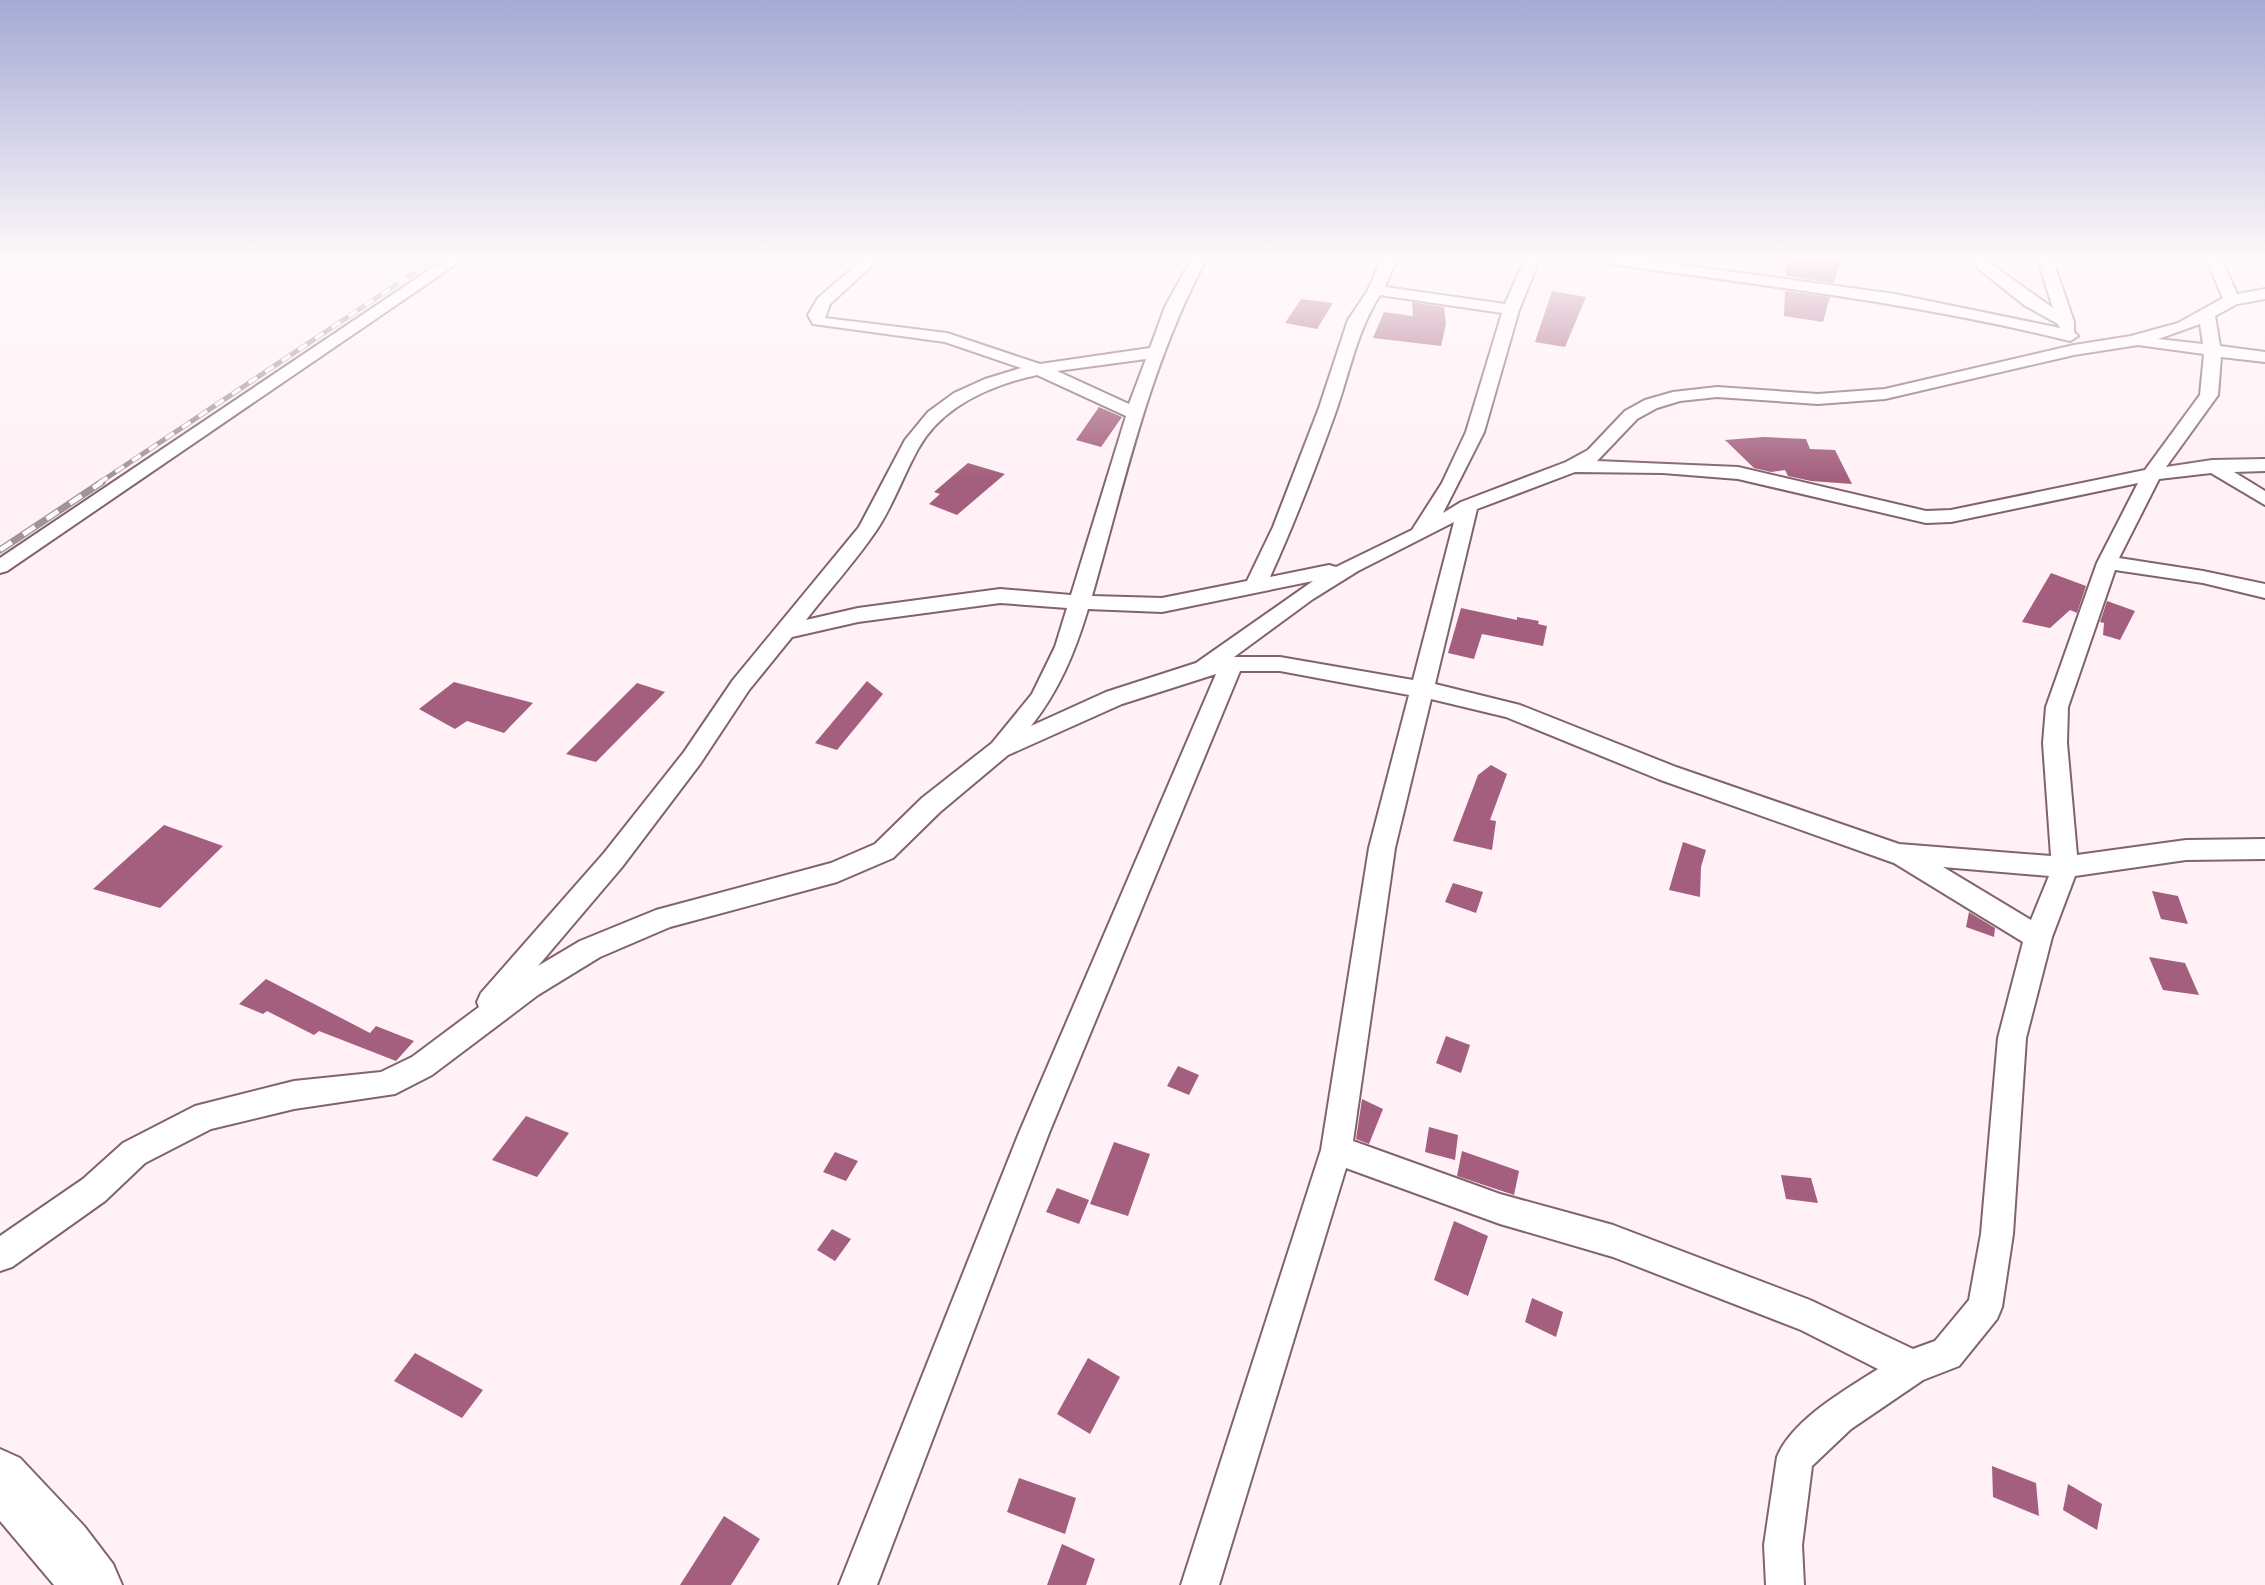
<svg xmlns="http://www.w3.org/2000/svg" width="2265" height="1585" font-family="Lora,serif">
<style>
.building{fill:#a35f7d}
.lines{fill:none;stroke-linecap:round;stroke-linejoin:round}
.street-casing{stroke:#80636e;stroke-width:4}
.highway-casing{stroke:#80636e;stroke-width:4}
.street{fill:#fff;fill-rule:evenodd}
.highway{fill:#fff;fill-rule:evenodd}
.rail-far1-casing{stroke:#a19398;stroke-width:5}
.rail-casing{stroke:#a19398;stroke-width:7}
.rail-far1{stroke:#fff;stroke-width:3.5;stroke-dasharray:10;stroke-linecap:butt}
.rail{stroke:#fff;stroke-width:4.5;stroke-dasharray:14;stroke-linecap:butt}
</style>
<rect width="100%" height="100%" fill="#fff1f6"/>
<g class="building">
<polygon points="1786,258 1841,258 1834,283 1786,276"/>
<polygon points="1552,291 1586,297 1565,347 1535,342"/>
<polygon points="1785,291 1830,297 1823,322 1784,316"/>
<polygon points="1301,299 1333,303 1317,329 1285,323"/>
<polygon points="1412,302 1444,307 1446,324 1441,346 1373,338 1384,312 1413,316"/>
<polygon points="1099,407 1122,417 1101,447 1076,440"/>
<polygon points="1764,437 1806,439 1810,449 1835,450 1852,484 1811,481 1788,476 1785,470 1771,472 1754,468 1725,440"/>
<polygon points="968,463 1005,474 957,515 929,504 940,494 934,492"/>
<polygon points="2051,573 2086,586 2077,613 2070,610 2050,628 2022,622"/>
<polygon points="2107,601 2135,611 2120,640 2103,635 2104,623 2100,622"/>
<polygon points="1461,608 1517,620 1517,617 1539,621 1538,624 1547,626 1543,646 1482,634 1474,659 1448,653"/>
<polygon points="867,681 883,694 837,750 815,743"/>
<polygon points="454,682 533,703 504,733 467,721 455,729 419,709"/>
<polygon points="637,683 665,692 596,762 566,754"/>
<polygon points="1491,765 1507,774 1490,820 1496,821 1492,850 1453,841 1478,775"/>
<polygon points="164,825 223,846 160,908 93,889"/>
<polygon points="1683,842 1706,850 1701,867 1700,897 1669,890"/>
<polygon points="1453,883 1483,892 1476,913 1445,902"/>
<polygon points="2152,891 2178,896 2188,924 2161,919"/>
<polygon points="1969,912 1995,928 1994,937 1966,927"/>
<polygon points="2149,957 2185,963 2199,995 2163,990"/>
<polygon points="266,979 370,1033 376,1026 414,1041 396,1061 319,1031 314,1035 267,1011 263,1014 239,1004"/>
<polygon points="1446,1036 1470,1045 1461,1073 1436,1063"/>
<polygon points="1178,1066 1199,1075 1189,1095 1167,1086"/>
<polygon points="1362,1099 1383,1109 1369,1144 1356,1139"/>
<polygon points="526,1116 569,1133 537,1177 492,1160"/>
<polygon points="1429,1127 1458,1135 1455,1160 1425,1152"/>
<polygon points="1114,1142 1150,1154 1128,1216 1090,1204"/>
<polygon points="1462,1151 1519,1171 1514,1195 1457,1176"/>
<polygon points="835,1152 858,1161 846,1181 823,1172"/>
<polygon points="1781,1175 1811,1178 1818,1203 1786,1199"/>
<polygon points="1057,1188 1089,1200 1079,1224 1046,1212"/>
<polygon points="1454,1221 1488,1236 1468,1296 1434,1280"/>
<polygon points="832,1229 851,1239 835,1261 817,1250"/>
<polygon points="1532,1298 1563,1312 1556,1337 1525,1322"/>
<polygon points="415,1353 483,1390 462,1418 394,1381"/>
<polygon points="1088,1358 1120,1377 1090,1434 1057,1414"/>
<polygon points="1992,1466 2036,1483 2039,1516 1993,1497"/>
<polygon points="1019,1478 1076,1498 1065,1534 1007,1512"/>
<polygon points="2068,1484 2102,1504 2097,1530 2063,1510"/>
<polygon points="724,1516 760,1539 731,1585 680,1585"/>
<polygon points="1062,1544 1095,1559 1086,1585 1047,1585"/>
</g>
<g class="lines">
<defs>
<g id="street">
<polygon points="447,258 465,258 7,571 0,573 0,558"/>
<path d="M864,258H880L830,304L825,318L947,333L1040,364L1150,348L1165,307L1192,258H1207C1150,363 1125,481 1092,596L1162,598L1247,581L1273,527L1319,408L1348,320L1368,290L1382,258H1397L1385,287L1505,304L1525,258H1540L1519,310L1484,432L1443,513L1461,502L1566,462L1588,450L1625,411L1645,400L1673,392L1717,387L1818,394L1885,389L2074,345L2131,336L2178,323L2223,298L2206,258H2221L2237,294L2265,289V299L2237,304L2215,316L2220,346L2265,352V362L2221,357L2218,395L2166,467L2212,460L2265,459V471L2234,472L2265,491V505L2211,473L2159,479L2119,558L2203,571L2265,584V598L2203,583L2115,570L2068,707L2067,743L2077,855L2186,840L2265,839V859L2186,860L2075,876L2052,937L2026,1038L2013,1234L2002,1307L1997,1319L1959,1366L1923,1380L1851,1429L1812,1466L1802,1545L1804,1585H1766L1764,1545L1777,1457C1792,1420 1845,1390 1878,1369L1801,1330L1613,1257L1500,1224L1346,1168L1219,1585H1181L1321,1150L1369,848L1409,695L1280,671H1240L1049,1133L877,1585H839L1019,1133L1216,674L1122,704L1008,755L940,812L893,858L837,882L670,927L600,957L538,995L432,1075L395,1094L294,1109L211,1129L145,1163L105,1201L12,1267L0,1271V1236L83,1179L123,1143L195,1106L294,1081L381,1072L412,1057L479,1007L477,1002L481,993L604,853L684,752L733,680L859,527L905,440L928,412L954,393L985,379L1021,368L945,342L813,324L808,315L818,298ZM1380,295L1502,313L1466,432L1442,483L1412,530L1336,567L1329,565L1270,577C1295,522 1316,467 1336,411C1350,371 1357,331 1380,295ZM2200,324L2203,344L2158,339ZM2138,345L2204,354L2200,395L2145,470L1951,510L1926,511L1738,467L1597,461L1637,419L1657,408L1680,401L1717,397L1818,404L1885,399L2074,355ZM1146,359L1129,404L1057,371ZM1037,375L1126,416L1071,595L1000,589L858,608L806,620C829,590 855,562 876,531C893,506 903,476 918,449C942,406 991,385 1037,375ZM1575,472L1663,473L1738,479L1926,523L1951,522L2138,483L2097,563L2046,707L2043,743L2051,856L1899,844L1676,767L1520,705L1435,684L1477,509ZM1454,522L1413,680L1280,657H1234L1313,599L1358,571ZM1313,581L1196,663L1106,692L1031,726C1059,691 1075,652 1088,609L1162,612ZM1000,603L1067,608L1055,647L1032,694L992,743L922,798L875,844L831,863L656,910L580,941L538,966L622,867L700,764L749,690L792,637L858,622ZM1431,699L1506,717L1658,779L1894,863L2023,942L1998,1038L1981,1234L1969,1300L1935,1341L1913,1349L1810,1300L1613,1225L1500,1194L1353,1141L1395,848ZM1943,867L2049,876L2031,920Z"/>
<path d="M1591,258H1632L1895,294L2060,328L2058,324L2024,305L1965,258H1982L2053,308L2037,258H2052L2074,322V332L2078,336L2070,341C1914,302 1757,285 1598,262Z"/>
</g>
<polygon id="highway" points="0,1449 20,1458 84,1526 113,1564 122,1585 54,1585 0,1521"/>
</defs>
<use href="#street" class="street-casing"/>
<use href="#highway" class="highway-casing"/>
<use href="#street" class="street"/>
<use href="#highway" class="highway"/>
<defs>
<polyline id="rail-far1" points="99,483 436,258"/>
<polyline id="rail" points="0,550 102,482"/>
</defs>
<use href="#rail-far1" class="rail-far1-casing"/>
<use href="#rail" class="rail-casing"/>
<use href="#rail-far1" class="rail-far1"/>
<use href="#rail" class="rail"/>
</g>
<linearGradient id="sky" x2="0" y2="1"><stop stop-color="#a5a9d4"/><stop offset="0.54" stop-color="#fff9fb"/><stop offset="1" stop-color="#fff9fb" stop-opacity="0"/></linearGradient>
<rect width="2265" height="480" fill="url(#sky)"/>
</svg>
